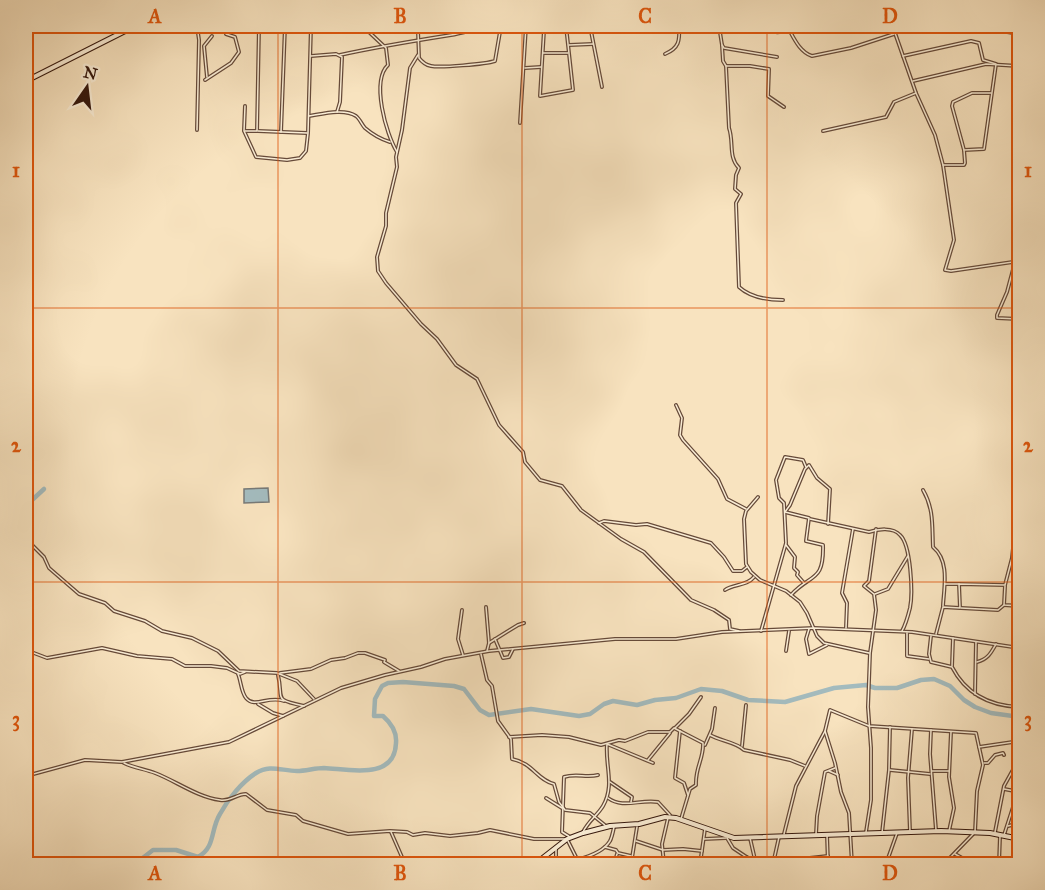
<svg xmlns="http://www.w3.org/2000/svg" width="1045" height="890" font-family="'IM FELL Great Primer',serif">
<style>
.water{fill:#a3bbbe;stroke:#777977;stroke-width:1.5}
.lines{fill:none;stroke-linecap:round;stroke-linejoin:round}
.river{stroke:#a3bbbe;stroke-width:4.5}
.street-casing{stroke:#664a39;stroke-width:4}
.secondary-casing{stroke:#35170c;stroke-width:6}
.street{stroke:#faedd5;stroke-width:1.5}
.secondary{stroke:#faedd5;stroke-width:4}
.grid{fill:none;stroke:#df560c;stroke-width:1.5;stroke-opacity:0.55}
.neatline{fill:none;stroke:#df560c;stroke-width:2}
.grid-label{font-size:20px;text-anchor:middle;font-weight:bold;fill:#df560c}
</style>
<rect width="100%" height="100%" fill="#f8e3bf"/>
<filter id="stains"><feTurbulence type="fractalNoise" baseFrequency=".00333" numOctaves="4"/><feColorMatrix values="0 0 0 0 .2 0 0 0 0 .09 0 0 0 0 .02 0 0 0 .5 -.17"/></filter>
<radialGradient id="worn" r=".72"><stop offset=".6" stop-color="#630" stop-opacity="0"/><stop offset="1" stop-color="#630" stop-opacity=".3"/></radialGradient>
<polygon class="water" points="268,488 269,502 244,503 244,489"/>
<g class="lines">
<g class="river">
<polyline points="26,499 31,501 44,489"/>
<path d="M135,864L153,850H176L198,857C216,847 210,830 220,814C228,799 242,782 256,773C270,764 282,771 297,771C306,771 315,768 324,768C348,769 395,781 396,743C397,732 391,723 383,716H374L375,699L382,686L388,683L403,682L454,686L464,689L480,710L489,715L531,709L579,716L590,714L604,704L613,701L637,705L655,700L676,698L701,689L722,691L748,700L785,702L834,688L866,685L875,688H897L921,680L934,679L950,686L964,700L975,707L991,713L1020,717"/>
</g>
<defs>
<g id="street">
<path d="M368,26L370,33L386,48L388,65C371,81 386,134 397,152"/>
<path d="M415,26L418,31L419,58C422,62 426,65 431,66C440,68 486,64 495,61L501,26"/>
<polyline points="590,26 602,87"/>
<polyline points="719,26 722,45 724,48 777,57"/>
<path d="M756,26C773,37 790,31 808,26"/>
<path d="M787,26C793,36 799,52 812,56L851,48L894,34"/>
<polyline points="900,26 900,30 895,33 916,93 935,135 943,165 954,240 945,270 951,271 1020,261"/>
<polyline points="983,26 982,28 1020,34"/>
<polyline points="901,28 912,26"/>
<polyline points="591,29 616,26"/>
<polyline points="544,30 540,96 573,90 566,26"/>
<polyline points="569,45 593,44"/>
<polyline points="722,45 723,61 726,66 750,66 769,69 768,96 784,107"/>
<polyline points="543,53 568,53"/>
<path d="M665,54C679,48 680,41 679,26"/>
<path d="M340,55C376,47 413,41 451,35C468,32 484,26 501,26"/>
<polyline points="418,55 410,68 402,130 396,157 397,167 386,213 386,226 377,257 378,271 386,283 421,324 437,339 456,365 477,379 499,425 523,452 525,462 540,480 562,486 581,510 621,539 644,552 691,600 714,610 729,620 730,629 739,631"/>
<polyline points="311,56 336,54 342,57 340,102 337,112"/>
<polyline points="903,56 971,41 979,43 983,60 996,64 984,149 964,150"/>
<path d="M726,66L729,128C734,142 728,157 739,168L736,175L735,189L741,194L736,203L739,287C751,298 767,300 783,300"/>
<polyline points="525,68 541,67"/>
<polyline points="207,77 204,46 212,36"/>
<polyline points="205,80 231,63 239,52 235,37 226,34 224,26"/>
<polyline points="913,81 986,64 1020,66"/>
<polyline points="245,106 244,131 256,157 287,160 300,158 306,151 308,133 311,26"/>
<path d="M309,116C322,114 344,108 356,116C360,119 362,125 365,128C372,134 380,139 390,142"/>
<polyline points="520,123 526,26"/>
<polyline points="197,130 199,40 197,26"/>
<polyline points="245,131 257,131 259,26"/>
<polyline points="258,131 307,133"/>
<polyline points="823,131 886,117 894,102 916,93"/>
<polyline points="281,132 285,26"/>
<polyline points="943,165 964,165 965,163 964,150 952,106 953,102 972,93 991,93"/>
<polyline points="1015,262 1007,292 997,315 997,318 1020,319"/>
<polyline points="676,405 682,418 680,435 683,440 718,479 727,499 746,509"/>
<path d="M923,490C934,509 932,526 933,547C950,561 944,587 943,606"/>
<polyline points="758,497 746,511 744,519 746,564 751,572 760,580 786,591 800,602 807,613 817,636 824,643 869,653"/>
<path d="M810,519L869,532C878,529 893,527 900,535C911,545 913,593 910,608C908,616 906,624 902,631"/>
<polyline points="599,523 604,521 636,525 647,524 711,543 724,557 733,571 742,571 747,567"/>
<polyline points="26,539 44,557 49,568 79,594 105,603 114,611 145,621 162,631 192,638 218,651 239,671 277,673 297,681 314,699"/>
<polyline points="786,545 795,557 794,568 798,572 797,575 804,583"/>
<polyline points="945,584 959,584"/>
<polyline points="1005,586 1004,605 1020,606"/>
<path d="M725,590C733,584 747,586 754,577"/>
<polyline points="875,594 888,589 908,556"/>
<path d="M791,595C811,573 824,583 823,545L806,541L809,518L785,512L790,505L805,469L809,465L817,478L830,489L828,524"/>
<polyline points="486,607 489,643 487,651"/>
<polyline points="961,608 998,610 1004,605"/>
<polyline points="462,610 458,639 463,655"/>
<polyline points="846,628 847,603 842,593 853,529"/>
<polyline points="809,629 806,639 809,654 827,645"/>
<polyline points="761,631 786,543 784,503 779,498 776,480 785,457 803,460 806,467"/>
<polyline points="907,633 907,656 929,659"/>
<polyline points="936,634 943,607 960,608 959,584 1005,585 1012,558 1015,530"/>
<path d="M931,636L929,654L931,662L952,667C966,694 990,706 1020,707"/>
<polyline points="495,639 503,658 509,657 513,649"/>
<polyline points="489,643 518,625 524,623"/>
<polyline points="26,650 47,658 102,648 137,656 172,659 185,666 211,666 227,668 240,674 245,672"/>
<polyline points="786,651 789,631"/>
<path d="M481,654L487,680L492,686L498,721L511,739L512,759C533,763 537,780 554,784L559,802L565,810L590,813L606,826"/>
<path d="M977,662C988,659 991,653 996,644"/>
<polyline points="952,666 953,638"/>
<polyline points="280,673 311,669 331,660 345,658 358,653 365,653 385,660 384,662 399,671"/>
<path d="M238,674C241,681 241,692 246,698C255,709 268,695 284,701"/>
<path d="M278,675C284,700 272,699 304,706"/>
<polyline points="975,694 976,642"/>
<polyline points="258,704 273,713 283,716"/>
<polyline points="675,728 689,714 701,697"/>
<polyline points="931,730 930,754 936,830"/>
<polyline points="680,731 675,778 684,783 688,795"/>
<polyline points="825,731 835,763 841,792 849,813 852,864"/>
<path d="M710,735C720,741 736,742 744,750L790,760L805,766"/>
<path d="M509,737L542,735L569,737L601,745L619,740L625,741L648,732H670L674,728L703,743C704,759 695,767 696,785L690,789L681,819"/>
<polyline points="705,745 712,729 715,708"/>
<polyline points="742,746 746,705"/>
<polyline points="979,747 1020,741"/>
<polyline points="648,760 670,733"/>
<path d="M124,763C134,768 145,769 155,773C176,781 197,797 220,800C231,802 236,794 246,794L267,810L296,815L303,821L348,834L390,831L407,832L413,835L425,833L450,836L478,833L490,830L534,839H565"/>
<polyline points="984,763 988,763 995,755 1003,753 1004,755"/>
<polyline points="890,770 930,774"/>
<polyline points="829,771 838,775"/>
<polyline points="932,771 949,771"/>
<polyline points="26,776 85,760 122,762 229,742 341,688 385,675 421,667 445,659 489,651 615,639 676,639 722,632 814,628 912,632 1020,648"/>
<polyline points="610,782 632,797 631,802"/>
<polyline points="1004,789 1020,792"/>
<polyline points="546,798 562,808"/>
<path d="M608,798C623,809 640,799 658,802L670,815"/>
<polyline points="1008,826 1020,823"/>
<polyline points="949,831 954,808 949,777 951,732"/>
<polyline points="391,832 405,864"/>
<path d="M583,832C589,820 597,816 603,806C615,785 605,766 607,744L653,763"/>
<polyline points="866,832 871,800 871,748 868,707 870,653 876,610 874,594 864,586 869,581 876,529"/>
<polyline points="910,832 908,778 912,729"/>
<polyline points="995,832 1004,786 1020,757"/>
<polyline points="882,833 889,770 890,727"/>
<polyline points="784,834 796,786 825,731 830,710 869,726 976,733 983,765 977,791 975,832 944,864"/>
<polyline points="816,834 817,816 825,772 835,768"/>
<polyline points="827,835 828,864"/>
<polyline points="1004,835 1014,804 1020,794"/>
<path d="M570,837L562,832L564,777C576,773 586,778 598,775"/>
<polyline points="727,838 733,848 754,862"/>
<polyline points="750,838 756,864"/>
<polyline points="704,839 726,838"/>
<polyline points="568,841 577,859"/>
<polyline points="636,841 663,850 683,849 702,851"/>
<polyline points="605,847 616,850 618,853 631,856"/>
<polyline points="556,849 556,862"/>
<polyline points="955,854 971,863 989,863"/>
<path d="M539,862C558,865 599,859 610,841C612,837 613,832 614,827"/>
<polyline points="773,862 828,856"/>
<polyline points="614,864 617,854"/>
<polyline points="631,864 637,827"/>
<polyline points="664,864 662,844 668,818"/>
<polyline points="700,864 705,829"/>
<polyline points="744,864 747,857"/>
<polyline points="773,864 779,837"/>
<polyline points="886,864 897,833"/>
<polyline points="999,864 1000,836"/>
</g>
<g id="secondary">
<polyline points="26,81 135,26"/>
<polyline points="535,864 567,839 583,833 610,826 639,824 665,817 676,818 734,838 941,831 990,833 1020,839"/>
</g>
</defs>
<use href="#street" class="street-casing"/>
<use href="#secondary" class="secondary-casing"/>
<use href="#street" class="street"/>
<use href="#secondary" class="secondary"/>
</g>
<path class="grid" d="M278,26V864M522,26V864M767,26V864M26,308H1020M26,582H1020"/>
<rect width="1045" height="890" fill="none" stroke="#f8e3bf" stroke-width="66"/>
<g transform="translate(87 87) rotate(14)" stroke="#faedd5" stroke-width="4.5" paint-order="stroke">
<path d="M0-4.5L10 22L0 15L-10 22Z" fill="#35170c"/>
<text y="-9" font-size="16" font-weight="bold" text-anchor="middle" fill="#35170c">N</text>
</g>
<rect x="33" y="33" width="979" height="824" class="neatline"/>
<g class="grid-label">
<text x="155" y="23">A</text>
<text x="400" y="23">B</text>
<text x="645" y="23">C</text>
<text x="890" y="23">D</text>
<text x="16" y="177">1</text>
<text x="1028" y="177">1</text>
<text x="16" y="452">2</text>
<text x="1028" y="452">2</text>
<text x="16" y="726">3</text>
<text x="1028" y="726">3</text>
<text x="155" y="880">A</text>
<text x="400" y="880">B</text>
<text x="645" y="880">C</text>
<text x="890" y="880">D</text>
</g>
<rect width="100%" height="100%" filter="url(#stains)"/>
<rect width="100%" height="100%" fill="url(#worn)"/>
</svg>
